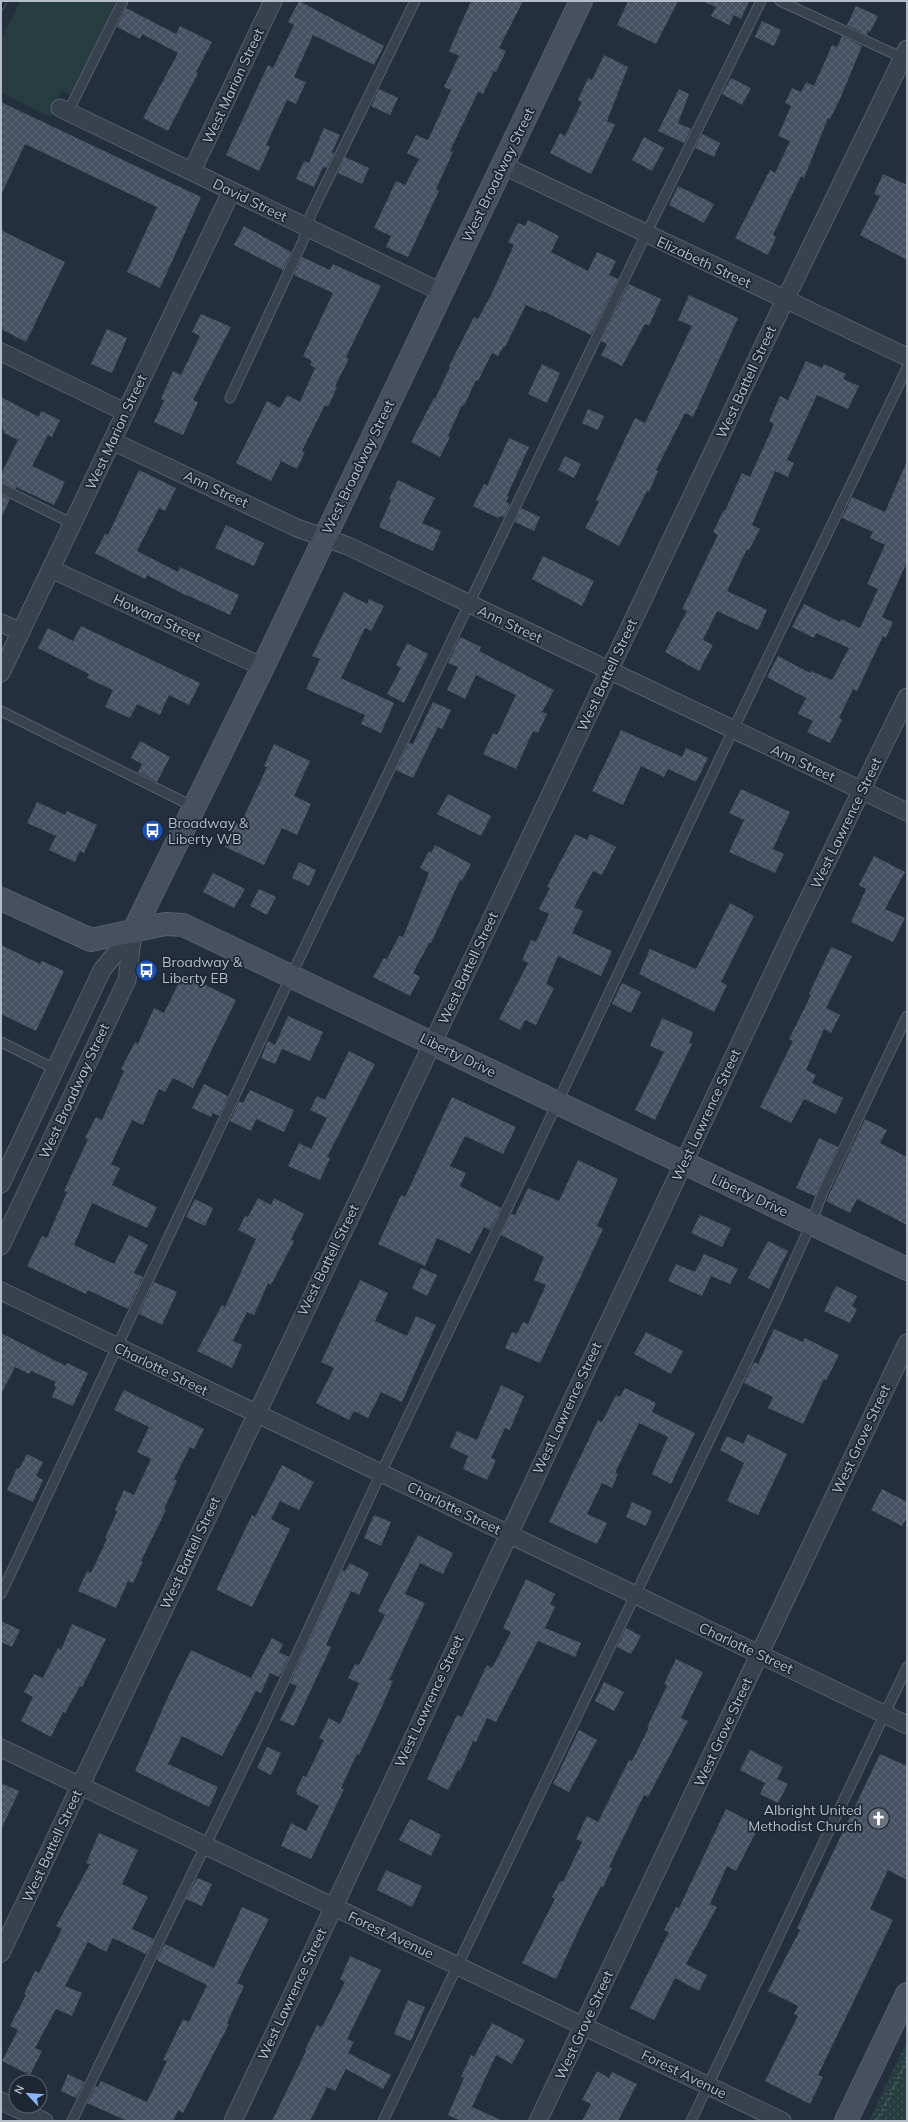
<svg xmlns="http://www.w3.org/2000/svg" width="908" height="2122" font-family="Mulish,sans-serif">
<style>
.grass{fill:#263c3f}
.park{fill:url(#park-dots)}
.building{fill:url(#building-cross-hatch)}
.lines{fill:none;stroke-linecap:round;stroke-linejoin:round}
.lane-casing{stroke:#565f6c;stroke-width:11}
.street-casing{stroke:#565f6c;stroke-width:19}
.secondary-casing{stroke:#565f6c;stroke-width:24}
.path{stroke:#44595c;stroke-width:2.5;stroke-dasharray:3 3;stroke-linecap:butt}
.lane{stroke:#38414e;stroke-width:9}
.street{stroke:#38414e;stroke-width:17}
.secondary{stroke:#465061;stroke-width:22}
.rail-casing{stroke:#5a6575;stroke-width:4.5}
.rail{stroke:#1d2633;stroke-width:3;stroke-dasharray:9;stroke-linecap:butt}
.labels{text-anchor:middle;stroke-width:3.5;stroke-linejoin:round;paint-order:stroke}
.street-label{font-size:14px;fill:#b4bcc9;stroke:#1d2633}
.poi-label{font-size:14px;fill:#b4bcc9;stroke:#1d2633;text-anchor:start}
</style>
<defs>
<pattern id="park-dots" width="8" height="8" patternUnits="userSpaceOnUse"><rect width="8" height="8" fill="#263c3f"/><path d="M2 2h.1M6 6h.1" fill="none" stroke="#435659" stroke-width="1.8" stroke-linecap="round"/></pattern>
<pattern id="building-cross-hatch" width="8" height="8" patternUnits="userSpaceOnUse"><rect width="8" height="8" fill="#455162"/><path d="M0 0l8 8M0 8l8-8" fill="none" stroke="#5d6877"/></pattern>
</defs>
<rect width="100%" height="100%" fill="#242f3e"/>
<polygon class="grass" points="20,1 117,1 70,95 62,91 51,117 1,93 1,40"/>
<polygon class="park" points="907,2041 907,2121 869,2121"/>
<g class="building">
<polygon points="299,1 384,46 374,65 313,35 294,77 306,82 296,104 287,100 266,145 270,147 259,171 226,155 268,65 273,68 294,25 288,22"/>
<polygon points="471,1 523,1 499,48 506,51 496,72 494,71 483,94 478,92 450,151 453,152 436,189 439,191 408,257 386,247 391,236 374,228 396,181 405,185 419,159 407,153 416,135 428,140 451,90 444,87 459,56 449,51"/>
<polygon points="628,1 678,1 656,44 617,25"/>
<polygon points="702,1 749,1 741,19 734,15 729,25 711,16 716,7"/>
<polygon points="856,6 878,16 870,32 868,31 867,35 847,25"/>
<polygon points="126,8 176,34 180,26 212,42 196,72 198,73 168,131 143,118 178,53 142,34 140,39 117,27"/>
<polygon points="762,21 781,30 774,46 755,37"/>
<polygon points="842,36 862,46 840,99 830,119 828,118 804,178 801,176 773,235 776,237 768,255 735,238 770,170 775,173 790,141 778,136 791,106 785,103 792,88 801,92 806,82 814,86 832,45 837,47"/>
<polygon points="604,55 628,67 607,121 615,125 591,174 550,153 560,133 565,136 582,102 578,100 588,78 592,80"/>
<polygon points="731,78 751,88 742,105 722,94"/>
<polygon points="379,89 398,98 390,115 371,106"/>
<polygon points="679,89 689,94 678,123 691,129 684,143 658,131"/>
<polygon points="1,102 201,197 160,288 127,272 157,207 25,144 1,195"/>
<polygon points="324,128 340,135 332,152 334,153 327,168 323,167 314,187 296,179 304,161 309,163"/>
<polygon points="702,134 720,143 714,157 695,148"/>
<polygon points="644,137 664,148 652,171 632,160"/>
<polygon points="345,157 369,168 362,184 338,173"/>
<polygon points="883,174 907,185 907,260 860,235 880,196 874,194"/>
<polygon points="678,186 714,204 704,223 669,205"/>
<polygon points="528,220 559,236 551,252 588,271 597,252 616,261 609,275 618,279 591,335 541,310 541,312 526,305 505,347 504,346 498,356 492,353 478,381 476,380 464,406 462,405 448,436 450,437 440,457 411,442 434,398 435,399 450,367 449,366 474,317 478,319 492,293 514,245 508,242 518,223 525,226"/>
<polygon points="244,226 291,252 283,270 234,245"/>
<polygon points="1,230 65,262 26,342 1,329"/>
<polygon points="302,257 330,270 333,264 381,286 346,357 349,359 335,386 337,387 328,407 325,405 302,451 305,452 297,469 281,461 271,481 236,463 267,401 280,408 287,395 300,402 315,368 310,365 312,361 303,356 333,293 294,275"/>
<polygon points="629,284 661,299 649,326 645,324 622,366 601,355 607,344 601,341"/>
<polygon points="689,295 738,318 693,417 685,413 656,470 658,471 649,492 647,491 619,546 585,528 599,502 596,500 635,418 645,423 692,326 678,320"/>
<polygon points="201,314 231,327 193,400 198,402 183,435 154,422 164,401 161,399 173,371 181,375 200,336 192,332"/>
<polygon points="107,329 127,338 112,373 91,364"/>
<polygon points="806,361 822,368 824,364 846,374 843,379 859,386 848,409 817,395 787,460 794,463 788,477 775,471 752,525 760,529 749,550 747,549 727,591 767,610 758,630 717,611 703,640 713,645 699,671 665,652 687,611 682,609 718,535 713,532 724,510 725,511 742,473 750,477 774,424 769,421 780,396 788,400"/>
<polygon points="542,364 560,373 547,403 528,394"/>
<polygon points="1,397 39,417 41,411 60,420 52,437 48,435 32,466 65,482 54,505 16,487 15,489 1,482 1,474 18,440 4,433 1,421"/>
<polygon points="588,409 604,416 598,430 582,423"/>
<polygon points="509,438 529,447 507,496 509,497 506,502 510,504 504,517 500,516 498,518 473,506 484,484 487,486"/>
<polygon points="565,456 581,464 574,478 558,470"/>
<polygon points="907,461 907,562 882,617 893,622 886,638 883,636 857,691 853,689 839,718 842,720 830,743 807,732 813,721 798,714 806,698 767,677 778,656 810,673 811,671 832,680 849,648 816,633 814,638 792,627 804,604 840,622 841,619 860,628 878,589 867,584 885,545 870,538 873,532 842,518 852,497 885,512"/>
<polygon points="139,470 176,488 165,511 159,508 137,551 178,572 180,567 239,595 230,615 187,595 187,596 147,575 145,579 95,553 105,534 108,535"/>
<polygon points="398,480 435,498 422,523 441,531 433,551 379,527 391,500 389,499"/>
<polygon points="1,495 10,499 1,518"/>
<polygon points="521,508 540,517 534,531 515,522"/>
<polygon points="226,525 264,543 254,566 215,548"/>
<polygon points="543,556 594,581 582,606 532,579"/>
<polygon points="344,592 367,604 369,599 384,606 371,631 365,628 341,678 394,703 381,733 361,724 365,715 306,689 320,659 312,656"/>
<polygon points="81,626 200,683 189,705 169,695 160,715 137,704 130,718 105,707 113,690 87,678 89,674 38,648 48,628 73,641"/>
<polygon points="460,637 481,647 479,651 554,690 542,712 547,714 538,733 533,731 516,769 483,754 493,733 497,735 516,695 476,675 465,699 447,690 458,667 448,663"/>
<polygon points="407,643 428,654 404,703 387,694 401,668 396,665"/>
<polygon points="433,702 451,710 442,729 438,727 413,778 396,770 409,743 413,744"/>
<polygon points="621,730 682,757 686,748 708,758 696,782 668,769 664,777 641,766 623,805 592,791"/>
<polygon points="140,741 170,757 157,782 138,772 142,764 131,758"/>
<polygon points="274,744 310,761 294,796 311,804 297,835 282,828 264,865 225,847 236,823 240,825 267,767 264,766"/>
<polygon points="741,789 790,812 773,849 784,854 775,873 729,852 744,820 729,813"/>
<polygon points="448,794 491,816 481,836 437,814"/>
<polygon points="37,802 65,815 67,811 97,825 84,853 80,851 75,862 49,850 56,836 27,823"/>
<polygon points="575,834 587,840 590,834 616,847 602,875 593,871 574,907 583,911 572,933 612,951 601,976 558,956 546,984 554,988 536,1025 525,1020 520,1030 499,1019 528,963 522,960 531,940 536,942 549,914 539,909 550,888 547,887"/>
<polygon points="435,845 471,864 462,881 460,880 431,943 429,943 413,973 420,977 410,996 373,977 384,958 387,959 399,936 403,937 429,873 420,868 429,851 431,853"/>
<polygon points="874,856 905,872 885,909 905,918 893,942 851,922 866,889 859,885"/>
<polygon points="299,862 316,870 309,886 292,878"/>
<polygon points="213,873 245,889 234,908 203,892"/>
<polygon points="259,889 276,897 267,915 250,906"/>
<polygon points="730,903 754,916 721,982 727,985 714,1012 639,974 650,949 696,969"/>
<polygon points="1,945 40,964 42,961 64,971 36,1031 1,1014"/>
<polygon points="831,947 852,956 826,1008 840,1015 831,1033 824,1029 806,1070 816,1075 812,1083 843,1098 836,1114 804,1099 791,1123 760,1107 793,1041 789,1039 811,995 809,994"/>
<polygon points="183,974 236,1000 193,1088 173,1078 165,1092 159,1089 143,1125 132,1120 111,1164 120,1168 112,1185 157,1207 147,1228 92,1203 74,1245 114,1264 129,1235 148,1245 134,1273 143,1277 128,1309 88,1290 86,1294 27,1266 42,1236 47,1238 67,1192 64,1191 88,1139 85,1138 96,1117 102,1120 124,1071 121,1069 135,1042 138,1044 154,1008 164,1013"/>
<polygon points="622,983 641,992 631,1013 612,1004"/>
<polygon points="288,1016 323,1032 310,1061 282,1049 275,1064 261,1058 268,1041 275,1045"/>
<polygon points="662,1018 693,1032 689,1043 692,1044 655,1120 635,1110 664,1052 650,1046"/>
<polygon points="349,1051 375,1064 327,1157 330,1158 320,1180 288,1166 299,1143 311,1149 327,1118 310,1110 317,1096 325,1100"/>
<polygon points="204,1084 228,1096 219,1116 213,1113 211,1117 192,1108"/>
<polygon points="250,1090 294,1110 284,1132 256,1119 251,1131 230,1121 239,1101 243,1103"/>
<polygon points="452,1097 516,1127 503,1154 465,1136 450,1166 466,1173 460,1186 501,1208 490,1230 484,1227 470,1254 437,1238 425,1266 378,1244 401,1195 405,1197"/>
<polygon points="865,1119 887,1130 880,1143 907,1157 907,1225 857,1199 850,1213 826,1201"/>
<polygon points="819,1138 838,1147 815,1196 796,1188"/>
<polygon points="578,1160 618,1179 597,1226 603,1229 540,1363 505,1348 512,1332 517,1334 523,1322 528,1324 546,1285 534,1280 544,1257 501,1235 511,1214 515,1215 528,1188 559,1201"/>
<polygon points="258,1198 271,1205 274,1198 304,1214 291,1239 294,1241 271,1285 268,1283 254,1315 247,1312 233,1341 242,1345 232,1368 197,1351 222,1305 225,1307 256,1239 238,1230 245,1216 248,1217"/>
<polygon points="195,1199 213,1208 205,1226 186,1217"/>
<polygon points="700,1215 731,1228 722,1247 691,1233"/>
<polygon points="768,1241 788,1251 769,1289 748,1278"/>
<polygon points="704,1254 738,1269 730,1284 711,1276 702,1296 668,1281 676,1264 695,1272"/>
<polygon points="421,1268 437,1275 427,1296 412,1288"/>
<polygon points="360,1280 388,1293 375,1321 407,1336 416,1316 436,1325 402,1402 381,1392 368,1418 354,1411 349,1420 316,1403 334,1368 321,1362"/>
<polygon points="154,1282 177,1292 162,1325 139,1314"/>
<polygon points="836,1286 857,1296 852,1306 857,1309 850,1323 824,1311"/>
<polygon points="774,1329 803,1342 805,1338 839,1355 826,1381 824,1379 803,1424 768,1408 773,1397 744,1383 754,1362 758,1364"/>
<polygon points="646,1332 683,1351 671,1374 634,1354"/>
<polygon points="1,1333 66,1366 67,1363 88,1373 73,1406 52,1397 56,1387 54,1386 56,1382 31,1371 29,1374 15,1367 1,1394"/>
<polygon points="501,1385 524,1396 510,1430 505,1428 491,1458 496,1460 487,1480 463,1469 468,1456 450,1447 457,1431 477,1440"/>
<polygon points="625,1388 656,1403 652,1412 695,1433 671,1484 652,1474 668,1437 639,1423 615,1473 618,1474 612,1488 602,1483 587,1514 607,1523 597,1544 549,1522 598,1420 602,1422 616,1395 620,1397"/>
<polygon points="124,1390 204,1429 194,1449 190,1447 174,1479 177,1481 164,1509 166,1510 141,1561 143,1562 133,1583 128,1581 116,1608 78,1591 87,1571 91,1573 107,1539 105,1538 117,1512 115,1510 124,1490 134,1495 151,1459 137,1452 149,1427 114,1410"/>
<polygon points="748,1434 787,1454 758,1515 727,1501 744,1463 720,1450 727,1436 743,1444"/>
<polygon points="27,1454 43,1462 36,1476 43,1480 33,1502 7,1490 17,1468 19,1469"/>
<polygon points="282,1465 314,1482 299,1510 280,1501 271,1519 290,1529 252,1607 217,1590 217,1588 252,1515 255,1517"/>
<polygon points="882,1489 907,1502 907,1517 902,1526 871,1510"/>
<polygon points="632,1502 652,1511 646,1526 626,1517"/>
<polygon points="374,1515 391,1522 381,1546 364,1538"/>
<polygon points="418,1535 453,1553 443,1574 420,1563 405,1594 425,1603 389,1680 393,1681 381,1709 359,1755 357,1754 341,1788 344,1789 311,1859 281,1846 291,1823 306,1831 319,1806 297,1794 297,1792 296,1791 303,1776 306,1777 324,1740 319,1738 329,1718 340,1724 359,1683 348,1678 355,1664 359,1665 385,1615 378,1611"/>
<polygon points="350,1563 369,1573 359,1595 351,1591 326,1645 331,1647 294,1726 280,1720 297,1686 290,1683 342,1570 345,1571"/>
<polygon points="526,1579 555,1594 550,1604 555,1607 545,1628 581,1643 575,1657 538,1641 496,1722 487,1718 476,1742 473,1741 460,1771 458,1770 448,1790 427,1779 457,1715 462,1717 487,1665 492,1668 511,1632 503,1628"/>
<polygon points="1,1621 20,1630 12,1647 1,1642"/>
<polygon points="72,1624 106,1639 82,1687 80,1686 65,1713 63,1712 51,1737 21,1721 33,1697 24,1692 34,1674 43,1678 58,1648 61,1650"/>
<polygon points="626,1628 641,1636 631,1654 617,1647"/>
<polygon points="272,1638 283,1644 279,1652 289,1657 279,1677 270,1673 261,1693 256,1691 222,1756 182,1736 168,1764 218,1787 209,1807 135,1771 168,1697 191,1650 251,1678"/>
<polygon points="676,1659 703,1672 681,1718 688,1721 648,1797 644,1795 609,1867 612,1868 603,1887 601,1886 582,1923 556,1979 522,1963 555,1899 552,1897 560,1881 563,1882 582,1842 576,1839 587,1816 598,1822 629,1760 632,1761 649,1727 647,1727 667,1686 664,1684"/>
<polygon points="604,1682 624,1692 614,1711 595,1701"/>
<polygon points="579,1730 597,1740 569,1792 553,1784"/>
<polygon points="267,1747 281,1753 271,1775 257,1768"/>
<polygon points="750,1750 783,1767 777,1779 788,1784 778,1803 760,1794 765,1783 740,1770"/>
<polygon points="880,1754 907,1766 907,1880 888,1870 870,1909 893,1920 818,2075 823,2077 810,2104 765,2081 798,2016 794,2014 798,2006 768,1991 800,1930 797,1928"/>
<polygon points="1,1783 19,1791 1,1830"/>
<polygon points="726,1809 759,1826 736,1871 727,1866 710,1904 717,1907 686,1964 707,1975 699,1991 675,1978 654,2020 630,2008 669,1932 664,1930 676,1907 679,1908"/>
<polygon points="410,1819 441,1835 431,1856 399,1840"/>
<polygon points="99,1833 138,1850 122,1884 148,1897 132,1929 154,1939 146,1954 113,1938 106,1952 88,1942 65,1986 82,1993 72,2016 56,2009 35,2048 42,2051 30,2075 2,2061 18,2030 10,2026 26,1995 24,1994 35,1971 39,1973 62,1929 56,1926 90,1864 86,1863"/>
<polygon points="386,1870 422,1886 412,1907 377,1890"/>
<polygon points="197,1878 212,1884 202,1906 186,1899"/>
<polygon points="242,1907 269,1919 237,1983 244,1986 227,2023 229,2024 183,2113 178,2110 173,2121 127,2121 87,2103 96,2086 98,2087 101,2081 147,2102 167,2061 163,2060 183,2019 189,2022 207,1985 158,1961 157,1959 165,1944 214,1968"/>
<polygon points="350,1956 381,1970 347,2039 354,2042 348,2053 391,2075 383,2089 346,2069 335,2091 327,2087 310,2121 272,2121 306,2051 305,2050 317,2025 322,2027 345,1982 340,1979"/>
<polygon points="408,2000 425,2007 411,2041 394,2034"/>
<polygon points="492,2023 525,2040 512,2064 496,2055 472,2107 503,2121 461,2121 448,2115 464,2078 461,2077 471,2055 474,2057"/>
<polygon points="597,2071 609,2078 612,2072 637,2084 618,2121 582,2121 591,2104 582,2100"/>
<polygon points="68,2074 84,2082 76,2098 61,2091"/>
</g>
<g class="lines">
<defs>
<g id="lane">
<polyline points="780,1 903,58"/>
<polyline points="68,112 123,1"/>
<polyline points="230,398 303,241 311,214 415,1"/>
<polyline points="1,488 73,524"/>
<polyline points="1,711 194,807"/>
<polyline points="1,1042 55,1069"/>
<polyline points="1,1594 291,976 646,234 761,1"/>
<polyline points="72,2121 261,1731 381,1473 528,1165 733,730 907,368"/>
<polyline points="383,2121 778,1297 811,1224 822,1194 907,1016"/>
<polyline points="691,2121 907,1667"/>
</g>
<g id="street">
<polyline points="60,108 441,292"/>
<polyline points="502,165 907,357"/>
<polyline points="192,171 273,1"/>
<polyline points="1,352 125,412"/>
<polyline points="112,441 297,528 348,546 907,812"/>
<polyline points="51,569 263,667"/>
<polyline points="1,623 21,632"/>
<polyline points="1,673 231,192"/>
<polyline points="1,1184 102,970 133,932"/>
<polyline points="1,1246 127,980 133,932"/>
<polyline points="1,1291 907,1725"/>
<polyline points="1,1748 782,2121"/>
<polyline points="1,1953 785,300 907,49"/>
<polyline points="1,2101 44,2121"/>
<polyline points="233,2121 790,937 907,697"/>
<polyline points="538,2121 907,1343"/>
</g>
<g id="secondary">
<polyline points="1,899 91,940 165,924 183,925 907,1269"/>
<polyline points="133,932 263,667 581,1"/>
<polyline points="846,2121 907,1994"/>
</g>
</defs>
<use href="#lane" class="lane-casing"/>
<use href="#street" class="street-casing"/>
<use href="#secondary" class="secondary-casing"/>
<polyline class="path" points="875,2121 882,2112 907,2060"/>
<use href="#lane" class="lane"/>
<use href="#street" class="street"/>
<use href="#secondary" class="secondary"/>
<defs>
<polyline id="rail" points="1,9 5,1"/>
</defs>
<use href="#rail" class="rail-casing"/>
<use href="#rail" class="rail"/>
</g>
<defs>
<symbol id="bus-disc" viewBox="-11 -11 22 22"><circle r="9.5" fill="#1a4fb4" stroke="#1d2633"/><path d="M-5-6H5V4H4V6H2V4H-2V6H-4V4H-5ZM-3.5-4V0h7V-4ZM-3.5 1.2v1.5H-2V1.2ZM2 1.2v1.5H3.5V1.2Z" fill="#fff"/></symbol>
<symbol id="church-disc" viewBox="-11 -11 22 22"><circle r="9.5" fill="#6b7280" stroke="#1d2633"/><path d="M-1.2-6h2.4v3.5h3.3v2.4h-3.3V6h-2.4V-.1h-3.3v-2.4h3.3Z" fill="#fff"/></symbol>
</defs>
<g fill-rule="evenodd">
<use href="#bus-disc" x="140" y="818" width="25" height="25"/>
<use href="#bus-disc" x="134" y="958" width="25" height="25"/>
<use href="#church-disc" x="866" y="1806" width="25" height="25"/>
</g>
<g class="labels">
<g class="street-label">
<text transform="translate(233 86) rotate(-65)" y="5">West Marion Street</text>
<text transform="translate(498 175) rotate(-64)" y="5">West Broadway Street</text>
<text transform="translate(250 200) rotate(26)" y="5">David Street</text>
<text transform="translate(704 262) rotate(25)" y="5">Elizabeth Street</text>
<text transform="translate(746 382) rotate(-65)" y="5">West Battell Street</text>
<text transform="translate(116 432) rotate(-65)" y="5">West Marion Street</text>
<text transform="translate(358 467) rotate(-64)" y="5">West Broadway Street</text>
<text transform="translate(216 489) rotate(25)" y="5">Ann Street</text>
<text transform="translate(157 618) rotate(25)" y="5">Howard Street</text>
<text transform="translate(510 624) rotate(25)" y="5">Ann Street</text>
<text transform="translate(607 675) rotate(-65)" y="5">West Battell Street</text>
<text transform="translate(803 763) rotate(25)" y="5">Ann Street</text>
<text transform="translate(846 823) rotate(-64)" y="5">West Lawrence Street</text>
<text transform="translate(468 968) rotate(-65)" y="5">West Battell Street</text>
<text transform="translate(458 1055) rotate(26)" y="5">Liberty Drive</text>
<text transform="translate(74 1091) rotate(-65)" y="5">West Broadway Street</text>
<text transform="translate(706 1115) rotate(-65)" y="5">West Lawrence Street</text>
<text transform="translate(750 1195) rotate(25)" y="5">Liberty Drive</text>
<text transform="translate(328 1260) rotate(-64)" y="5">West Battell Street</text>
<text transform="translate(161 1369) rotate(26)" y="5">Charlotte Street</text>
<text transform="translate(567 1408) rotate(-65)" y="5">West Lawrence Street</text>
<text transform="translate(861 1439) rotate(-65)" y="5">West Grove Street</text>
<text transform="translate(454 1508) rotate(26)" y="5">Charlotte Street</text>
<text transform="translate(190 1553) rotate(-65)" y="5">West Battell Street</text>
<text transform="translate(746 1648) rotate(25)" y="5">Charlotte Street</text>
<text transform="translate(429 1701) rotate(-65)" y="5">West Lawrence Street</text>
<text transform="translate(723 1732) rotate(-65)" y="5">West Grove Street</text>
<text transform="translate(52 1846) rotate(-65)" y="5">West Battell Street</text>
<text transform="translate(391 1935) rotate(25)" y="5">Forest Avenue</text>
<text transform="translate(292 1994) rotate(-65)" y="5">West Lawrence Street</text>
<text transform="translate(584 2025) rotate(-65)" y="5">West Grove Street</text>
<text transform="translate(684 2074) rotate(26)" y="5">Forest Avenue</text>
</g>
<g class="poi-label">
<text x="168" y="828">Broadway &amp;<tspan x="168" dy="16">Liberty WB</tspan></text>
<text x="162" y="967">Broadway &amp;<tspan x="162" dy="16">Liberty EB</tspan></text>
<text x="862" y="1815" text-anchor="end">Albright United<tspan x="862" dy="16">Methodist Church</tspan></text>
</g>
</g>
<rect width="908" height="2122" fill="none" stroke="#b4bcc9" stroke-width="4"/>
<g transform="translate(28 2094) rotate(296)"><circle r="19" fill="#1d2633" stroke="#59626f"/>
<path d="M0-3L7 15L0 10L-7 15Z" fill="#8ab4f8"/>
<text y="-6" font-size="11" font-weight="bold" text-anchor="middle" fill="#b4bcc9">N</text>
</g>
</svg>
